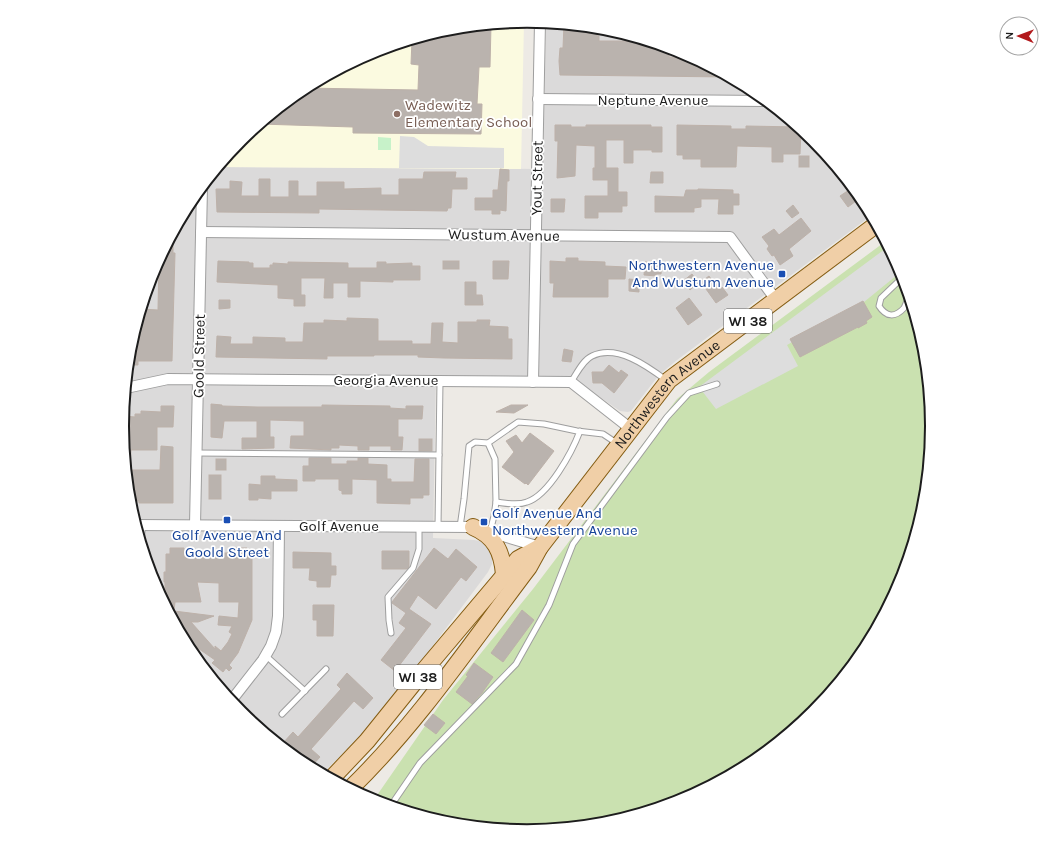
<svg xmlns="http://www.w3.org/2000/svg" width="1055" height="853" font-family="Karla,sans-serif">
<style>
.residential{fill:#dbdada}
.education{fill:#fbfae0}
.grass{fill:#cae1b0}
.park{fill:#c7f2c9}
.parking{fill:#ddd}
.building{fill:#bab3ae;stroke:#bdb1a9;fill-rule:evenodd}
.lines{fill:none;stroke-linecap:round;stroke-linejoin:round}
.service-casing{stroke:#9e9e9e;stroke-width:7}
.minor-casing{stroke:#9e9e9e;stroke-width:12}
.primary-casing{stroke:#845c12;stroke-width:18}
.service{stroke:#fff;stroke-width:5}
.minor{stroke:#fff;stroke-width:10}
.primary{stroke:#f0cfa7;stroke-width:16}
.education-dot{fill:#8d6e63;stroke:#fff;stroke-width:1.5}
.transit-dot{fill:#1a4fb4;stroke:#fff;stroke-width:1.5}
.labels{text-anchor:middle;stroke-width:3.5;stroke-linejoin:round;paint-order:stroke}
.shield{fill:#fff;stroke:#616161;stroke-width:1}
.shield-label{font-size:14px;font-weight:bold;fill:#1d1d1d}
.street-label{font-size:15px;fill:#1d1d1d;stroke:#fff}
.education-label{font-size:15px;fill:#785e54;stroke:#fff;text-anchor:start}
.transit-label{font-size:15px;fill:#164399;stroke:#fff;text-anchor:end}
.rim{fill:none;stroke:#1d1d1d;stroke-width:2}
</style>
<rect width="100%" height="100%" fill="#edeae5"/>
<polygon class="residential" points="546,23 607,29 683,52 753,89 814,140 865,201 872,215 677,360 659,375 631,411 628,412 620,411 578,382 562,377 436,376 433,538 474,540 484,542 488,545 493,556 492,564 488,572 423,659 374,720 362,735 322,774 302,764 241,713 190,652 153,581 130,505 122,426 130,347 153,271 190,201 218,167 543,169"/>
<polygon class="education" points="524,21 521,169 218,167 241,140 302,89 373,52 449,29"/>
<polygon class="grass" points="886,241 902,272 925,348 933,427 925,506 902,582 865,652 814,713 750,765 682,801 606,824 527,832 448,824 373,801 443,700 533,589 677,399 709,372"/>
<polygon class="park" points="378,137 391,138 391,150 378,150"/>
<g class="parking">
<polygon points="400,136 414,137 428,146 504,148 504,168 399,168"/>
<polygon points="889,246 902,271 864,302 787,345 798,366 716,409 699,387"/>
</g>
<g class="building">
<polygon points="491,25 490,67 479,67 477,104 482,104 481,134 353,133 353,127 260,124 304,88 418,90 419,65 411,64 412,40 449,29"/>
<polygon points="564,25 598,28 597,36 599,36 599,41 634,41 634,37 669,48 669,57 693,58 730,77 560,75 559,61 560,48 563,48"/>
<polygon points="555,125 571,125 571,127 586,127 586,125 651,125 651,127 662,127 662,152 652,152 652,150 633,150 633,163 624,163 624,140 606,140 606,168 618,168 618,192 627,192 627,206 622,206 622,212 598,212 598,218 585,218 585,196 608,196 608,180 593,180 593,168 595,168 595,146 576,145 575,176 557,178 558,141 555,141"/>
<polygon points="677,125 731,126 731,129 746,129 746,126 798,127 801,129 800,154 783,154 783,162 772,162 772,147 737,146 736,167 701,167 701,159 683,159 683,155 677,155"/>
<rect x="799" y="156" width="10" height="11"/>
<polygon points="500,169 509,170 509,181 507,181 506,211 500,210 500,214 492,214 492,210 475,210 475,198 493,198 493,190 498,190"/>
<polygon points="424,172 456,172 455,178 467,178 467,189 452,189 451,208 448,208 447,211 319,209 319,213 217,212 216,189 230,189 230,181 242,182 241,196 259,196 259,179 270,179 270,197 289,197 289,181 298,181 298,196 317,196 317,182 344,182 344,189 381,188 381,195 399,195 399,179 423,179"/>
<polygon points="651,172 663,172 663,183 650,183"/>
<polygon points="852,188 860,198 848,207 840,196"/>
<polygon points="698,189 733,190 733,194 739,194 739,205 733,205 733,214 718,214 719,199 701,199 701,207 694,208 694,212 655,212 655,196 684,197 686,190 698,190"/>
<polygon points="551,199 565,199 564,212 551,212"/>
<polygon points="793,205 799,213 792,218 786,211"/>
<polygon points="801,218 811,231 789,249 793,256 780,265 774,255 772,256 767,249 769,246 762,237 774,229 779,235"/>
<polygon points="173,233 173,253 175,253 172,361 138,361 138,365 128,365 129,355 136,355 137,332 139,328 139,317 141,309 158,310 159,259"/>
<polygon points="566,258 578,258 578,261 605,262 605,266 626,267 625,279 608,279 608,297 553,297 554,283 550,283 550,261 566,262"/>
<polygon points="218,261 249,262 249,263 253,263 253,268 270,268 270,265 273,265 273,263 288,264 288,262 348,263 348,268 377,268 377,262 386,262 386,264 412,263 412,266 420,266 420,280 393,280 393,282 360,281 360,297 348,297 348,283 333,283 333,298 324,298 325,278 301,278 301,295 305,295 305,306 294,306 294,299 278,298 278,285 217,282"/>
<rect x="443" y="261" width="16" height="8"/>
<polygon points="493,261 509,261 508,279 493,279"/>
<polygon points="645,262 662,262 661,274 656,274 656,276 644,275"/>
<polygon points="692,274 698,283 690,290 683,281"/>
<polygon points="709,276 715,285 717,284 720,288 722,287 728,295 716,303 701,282"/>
<polygon points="629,279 639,280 639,292 629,291"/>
<polygon points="465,282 476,282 476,295 482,295 483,305 465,305"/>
<polygon points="689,298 702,315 688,325 676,308"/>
<polygon points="219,300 230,300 230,308 219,309"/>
<polygon points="863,301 872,317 866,321 867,323 858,328 858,327 800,357 790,339"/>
<polygon points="347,318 378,319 378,341 412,341 412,344 431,344 432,323 443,323 442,342 458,343 458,322 477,322 477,320 490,320 489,326 508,327 508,339 512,339 512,359 444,358 418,357 418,355 374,355 374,356 327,356 327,359 216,357 217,336 231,337 230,344 253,344 253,337 285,338 285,342 303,342 304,323 324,323 324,320 347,321"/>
<polygon points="564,349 573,351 571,362 562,361"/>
<polygon points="609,365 619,373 621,370 628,375 614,393 602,383 593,383 592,372 603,372"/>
<polygon points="211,404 222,405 222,406 258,407 322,407 322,405 390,406 390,408 406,409 406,406 423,406 422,419 398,419 398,437 403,437 402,450 391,450 391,446 369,446 369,450 358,450 358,446 339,445 339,448 331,448 331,450 290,448 291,436 304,436 304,421 270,420 270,437 274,437 274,448 242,449 242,438 257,438 257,421 224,421 222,438 211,437"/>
<polygon points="511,405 528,405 514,413 496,412"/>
<polygon points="161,406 174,406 173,427 157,427 157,450 131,450 130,466 126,466 122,426 123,416 135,417 135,414 141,414 141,411 161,412"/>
<polygon points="530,433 554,451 528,485 526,483 525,484 502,467 514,452 506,441 516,435 522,443"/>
<rect x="419" y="439" width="13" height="12"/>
<polygon points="161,446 173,447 173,503 139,503 139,501 131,501 132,470 160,470"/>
<polygon points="309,458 331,458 331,464 347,464 347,461 358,461 358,458 368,458 368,464 387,465 387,479 391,479 391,482 414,482 415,459 429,459 429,495 423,495 423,498 410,498 410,504 377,503 377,480 352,479 352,494 342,494 342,491 339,490 339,479 315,479 315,481 303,481 303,466 309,466"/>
<rect x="216" y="459" width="10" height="11"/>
<rect x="209" y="475" width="12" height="24"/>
<polygon points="261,476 275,476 275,479 297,480 297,491 271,491 271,499 258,498 258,500 249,500 249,484 261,485"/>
<path d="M170,548H184V557H209V553H234V548H247V554H252V620L238,653L229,665L232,668L229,671L226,668L223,672L212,663L215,660L192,644L176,626L172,617L165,594V582H164V572H166V554H170ZM197,582L219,583V602H239L238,618L219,616L218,625L232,626L229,632L232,634L228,642L221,651L215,646V649L191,622H198L214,616L174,611L175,602H201Z"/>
<polygon points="434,548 448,559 456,549 477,567 466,581 461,577 436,609 418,595 409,609 431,624 395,671 381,660 406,628 399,623 406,613 392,603 392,602"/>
<polygon points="382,551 409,551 409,567 407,569 382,569"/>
<polygon points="293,552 331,553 331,566 336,566 336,575 331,575 330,587 317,587 317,581 309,580 310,568 293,568"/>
<polygon points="313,605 334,605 333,636 317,636 317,620 313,620"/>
<polygon points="522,610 534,620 503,662 491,653"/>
<polygon points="474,663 493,677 482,693 472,704 456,692 468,676 466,675"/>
<polygon points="347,673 373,698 363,709 354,701 311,749 320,757 310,768 302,761 305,758 293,748 291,751 283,743 293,732 298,737 341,689 337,685"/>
<polygon points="433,714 445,723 436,734 424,725"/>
</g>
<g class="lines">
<defs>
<g id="service">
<path d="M904,276L881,298L879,306C886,317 895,318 904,308C906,304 908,299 909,295"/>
<path d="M571,382C577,373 583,360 592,356C617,344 647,366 666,380"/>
<polyline points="197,453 439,455"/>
<path d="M496,502C505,503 517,506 527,502C549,495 572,452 580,431"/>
<polyline points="438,527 440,381"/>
<polyline points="460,527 464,499 469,446 475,442 488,443"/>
<polyline points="490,532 494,516 496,502 495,459 488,443 518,422 544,424 577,431 603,434 618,444"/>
<polyline points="391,633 389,620 388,597 413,568 419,549 419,527"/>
<polyline points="265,655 305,691"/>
<polyline points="282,714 326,669"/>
<polyline points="394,808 394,801 420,763 516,664 549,605 573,544 667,417 689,393 717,384"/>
</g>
<g id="minor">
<polyline points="538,99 767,101"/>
<polyline points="201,232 730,237 776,300"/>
<polyline points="533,382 540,22"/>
<polyline points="126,388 168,379 571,382 631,429"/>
<polyline points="136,525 473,527 540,547"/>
<polyline points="195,525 202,187"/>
<polyline points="139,537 140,525"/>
<polyline points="229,698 231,701 263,660 271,646 276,632 278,616 279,526"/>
</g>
<g id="primary">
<path d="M473,527C495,536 502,552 504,574"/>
<polyline points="331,779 367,741 421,674 518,559 540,547"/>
<path id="s1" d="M350,789C417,724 472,642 529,567L540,547L669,380L877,224"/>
</g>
</defs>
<use href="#service" class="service-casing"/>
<use href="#minor" class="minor-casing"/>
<use href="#primary" class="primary-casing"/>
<use href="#service" class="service"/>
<use href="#minor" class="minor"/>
<use href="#primary" class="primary"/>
</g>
<circle class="education-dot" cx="397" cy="114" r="4"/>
<g class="transit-dot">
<rect x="778" y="270" width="8" height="8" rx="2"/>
<rect x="223" y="516" width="8" height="8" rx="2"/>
<rect x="480" y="518" width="8" height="8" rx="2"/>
</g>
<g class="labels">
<g class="shield">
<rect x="724" y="309" width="48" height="24" rx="3"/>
<rect x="394" y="665" width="48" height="24" rx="3"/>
</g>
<g class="shield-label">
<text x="748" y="326">WI 38</text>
<text x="418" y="682">WI 38</text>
</g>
<g class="street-label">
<text x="653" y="105">Neptune Avenue</text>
<text transform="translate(537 178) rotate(-89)" y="5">Yout Street</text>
<text transform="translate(504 235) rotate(1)" y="5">Wustum Avenue</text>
<text transform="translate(199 356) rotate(-89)" y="5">Goold Street</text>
<text x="386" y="385">Georgia Avenue</text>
<text dy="5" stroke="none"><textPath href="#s1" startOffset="508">Northwestern Avenue</textPath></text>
<text x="339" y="531">Golf Avenue</text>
</g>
<g class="education-label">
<text x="405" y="110">Wadewitz<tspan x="405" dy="17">Elementary School</tspan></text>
</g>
<g class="transit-label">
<text x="774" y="270">Northwestern Avenue<tspan x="774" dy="17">And Wustum Avenue</tspan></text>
<text x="492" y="518" text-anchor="start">Golf Avenue And<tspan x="492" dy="17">Northwestern Avenue</tspan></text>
<text x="227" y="540" text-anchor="middle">Golf Avenue And<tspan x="227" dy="17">Goold Street</tspan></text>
</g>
</g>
<path d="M0 0H1055V853H0ZM129 426a398 398 0 1 1 796 0a398 398 0 1 1-796 0Z" fill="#fff" fill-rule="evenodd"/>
<path class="rim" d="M129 426a398 398 0 1 1 796 0a398 398 0 1 1-796 0Z"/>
<g transform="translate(1019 36) rotate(271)"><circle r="19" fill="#ffffff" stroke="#a5a5a5"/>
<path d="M0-3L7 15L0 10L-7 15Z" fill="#b2191c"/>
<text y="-6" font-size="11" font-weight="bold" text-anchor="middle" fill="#1d1d1d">N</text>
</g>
</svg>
